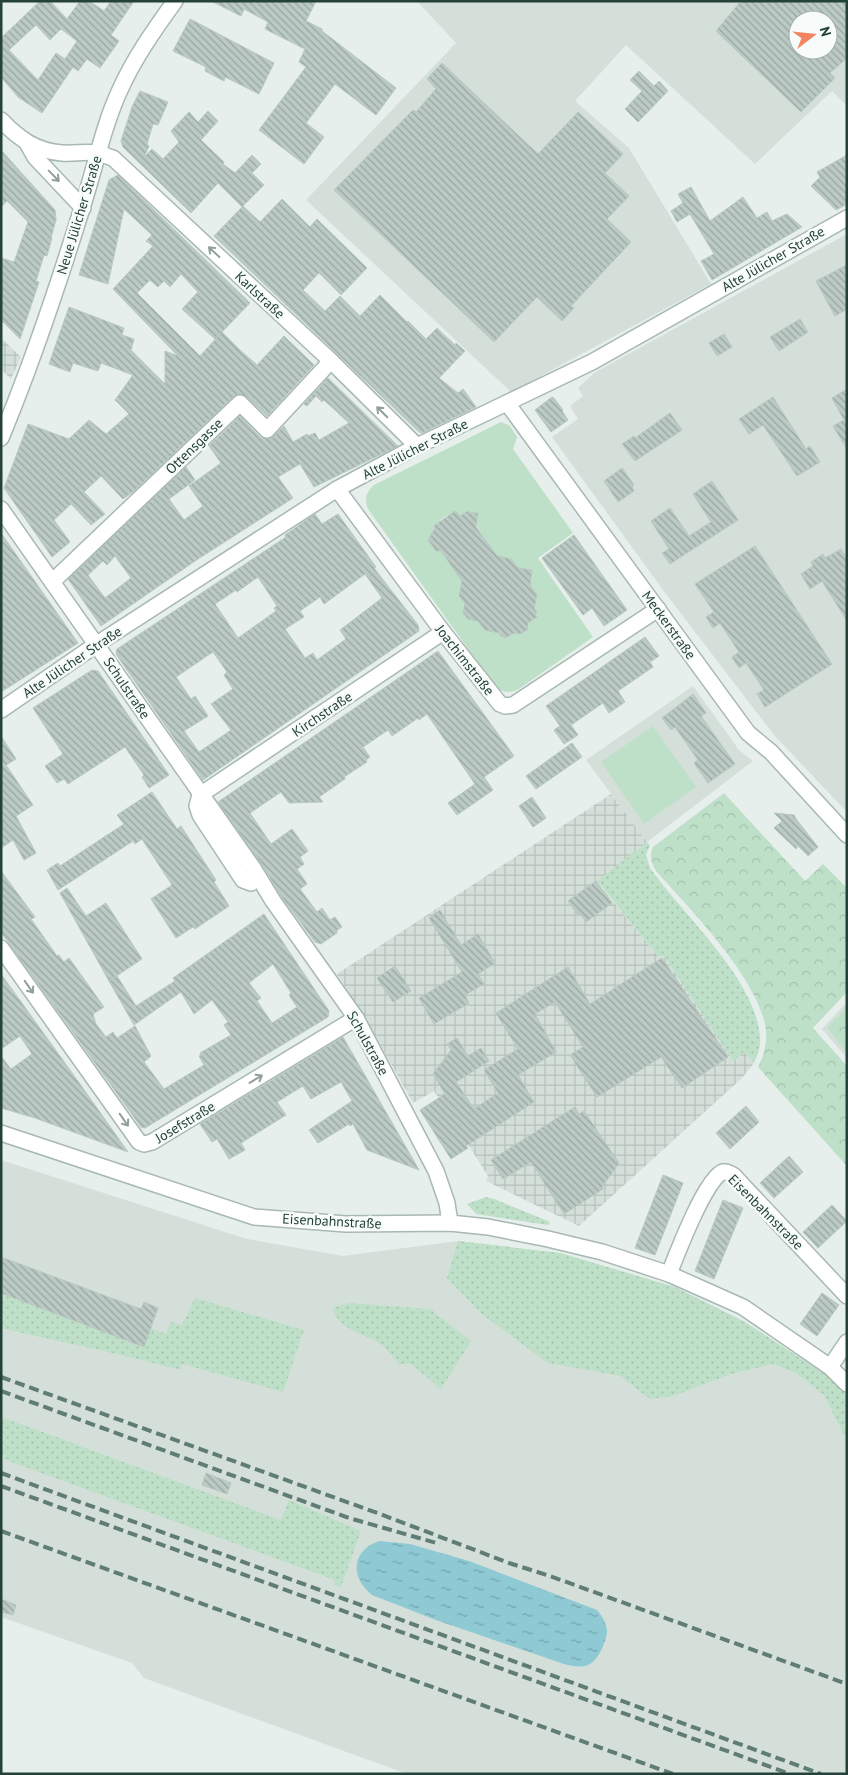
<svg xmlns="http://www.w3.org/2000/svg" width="848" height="1775" font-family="'PT Sans',sans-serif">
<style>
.built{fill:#d4dfda;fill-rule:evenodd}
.industrial{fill:url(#industrial-grid)}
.grass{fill:url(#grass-dots)}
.forest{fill:url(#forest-crowns)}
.park{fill:#bfe0c8;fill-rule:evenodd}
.water{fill:url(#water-ripples)}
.building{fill:url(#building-back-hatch);stroke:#b8c9c2;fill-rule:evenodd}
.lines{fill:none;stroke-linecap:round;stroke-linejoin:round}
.minor-casing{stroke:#a8b8b2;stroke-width:18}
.minor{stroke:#fff;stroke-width:15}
.rail{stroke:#5f7d75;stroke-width:4;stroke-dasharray:10 5;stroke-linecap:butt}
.oneway{stroke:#92a09c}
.labels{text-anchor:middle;stroke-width:5;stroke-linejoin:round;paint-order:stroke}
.street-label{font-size:14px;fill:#24423a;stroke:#f7fbf9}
</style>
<defs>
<pattern id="industrial-grid" width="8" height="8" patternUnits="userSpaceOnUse" patternTransform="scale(1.25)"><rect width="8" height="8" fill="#d4dfda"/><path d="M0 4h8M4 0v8" fill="none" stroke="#b6c1bc"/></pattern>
<pattern id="grass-dots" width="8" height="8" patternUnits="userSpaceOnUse" patternTransform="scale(1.25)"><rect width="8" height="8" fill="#bfe0c8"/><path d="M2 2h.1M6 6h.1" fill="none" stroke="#a4c1ad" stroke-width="1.8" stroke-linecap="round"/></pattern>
<pattern id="forest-crowns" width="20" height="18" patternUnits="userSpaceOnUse" patternTransform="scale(1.25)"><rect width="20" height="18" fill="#bfe0c8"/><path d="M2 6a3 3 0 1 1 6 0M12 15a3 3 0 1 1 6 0" fill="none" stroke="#a4c1ad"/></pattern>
<pattern id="water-ripples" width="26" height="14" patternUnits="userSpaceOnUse" patternTransform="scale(1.25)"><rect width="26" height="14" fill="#8ec9d4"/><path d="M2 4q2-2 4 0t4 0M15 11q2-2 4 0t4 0" fill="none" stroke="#74a5ad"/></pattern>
<pattern id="building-back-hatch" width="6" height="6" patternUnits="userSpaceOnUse" patternTransform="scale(1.25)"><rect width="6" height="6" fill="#bbcac4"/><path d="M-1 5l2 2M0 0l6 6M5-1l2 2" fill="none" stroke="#98a6a0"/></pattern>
</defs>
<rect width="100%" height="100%" fill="#e6efeb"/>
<g class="built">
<path d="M417,1H847V106L832,91L755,164L626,45L575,101L629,148L711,284L511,392L306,200L456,43ZM798,20H828V50H798Z"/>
<polygon points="847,234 847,812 774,735 666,594 552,437 578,419 570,406 583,396 578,388 594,373"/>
<polygon points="693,686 739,750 753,761 647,842 586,760"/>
<polygon points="847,1002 847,1058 822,1029"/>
<polygon points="1,1160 247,1239 343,1256 458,1241 560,1253 675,1287 745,1322 847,1395 847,1774 407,1774 144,1678 132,1663 1,1617"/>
</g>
<g class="industrial">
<polygon points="1,338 21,357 11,379 1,369"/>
<polygon points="611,794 647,842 597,882 659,957 664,956 733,1061 744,1052 754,1063 741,1079 579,1226 486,1181 488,1176 434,1091 413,1103 363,1014 337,974"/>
</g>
<g class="grass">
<path d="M647,842L650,845L646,855L650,868C683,915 756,979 760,1037C761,1046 758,1055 754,1063L744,1052L733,1061L664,956L659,957L597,881Z"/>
<polygon points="486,1197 494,1199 548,1221 550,1223 548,1225 476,1214 467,1204"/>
<polygon points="458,1241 560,1253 675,1287 745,1322 831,1378 847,1395 847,1441 824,1395 796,1373 773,1364 731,1374 673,1396 650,1399 620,1376 548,1363 483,1315 447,1278"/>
<path d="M1,1293L143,1347L151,1328L166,1334L171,1322L182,1325L195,1298L304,1330L283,1392L182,1364L180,1370C121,1354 61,1342 1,1328Z"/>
<path d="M349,1303L430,1309L471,1341L441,1389L411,1364H399C394,1358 389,1351 383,1346C365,1332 341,1333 332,1308Z"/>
<polygon points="1,1418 10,1420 281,1520 289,1500 361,1531 341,1587 334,1585 335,1580 3,1459 5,1455 1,1454"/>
</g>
<g class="forest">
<path d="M724,793L805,881L823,864L846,887L847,992L813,1028L847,1066V1166L758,1067C764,1055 767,1044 766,1030C760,980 689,908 656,871C651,863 649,855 653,847Z"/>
<polygon points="847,1007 847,1052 827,1028"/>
</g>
<g class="park">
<path d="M501,422L510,426L517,437L513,449L573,533L538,558L593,637L519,689C508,694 502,693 494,685L368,509C364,498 366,493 374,485ZM455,511L460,516L468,511L470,514L477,515L478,519L476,523L478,526L477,527L498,558L519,570L521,568L527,569L531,575L528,583L532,594H537L534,607H533L537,613L535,615L537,618L531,621L530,620L528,629L511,633L512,634L506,638L504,636L502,637L498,630L497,632L484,630V625L476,618L474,620L468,619L463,613C471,585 457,573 441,551L440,552C436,546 439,539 437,533C436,530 434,529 434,526L442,523L440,520L448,515L450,517L452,513Z"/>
<polygon points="653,726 696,787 644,824 601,762"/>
</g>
<path class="water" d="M379,1541L410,1544L469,1561L597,1610C602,1616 607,1624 607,1632C606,1642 598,1661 588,1665C580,1668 572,1666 564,1664L436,1620L372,1595C350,1577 351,1551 379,1541Z"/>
<g class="building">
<path d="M40,1H50L67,19L80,1H89L104,11L111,1H134L111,35L119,41L100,68L87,59L78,71L73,67L42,113L18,97L1,77V38ZM36,25L50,40L61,29L77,41L65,59L56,53L38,80L9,50Z"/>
<polygon points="211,1 316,1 306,21 322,29 322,31 396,88 376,115 335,84 306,123 324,137 304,164 259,130 306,67 299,62 305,49 265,29 268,22 244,9 241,16"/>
<path d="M741,1H847V58L830,73L835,78L801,112L716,31ZM798,20H828V50H798Z"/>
<polygon points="190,19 274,63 259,94 225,77 224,81 205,71 206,67 173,51"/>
<polygon points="442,63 538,154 578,112 623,154 605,173 629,196 607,219 631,242 571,306 574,308 562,321 537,297 494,342 334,190 413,110 416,112 436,89 427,79"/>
<polygon points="639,71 654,86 659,81 668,91 638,122 625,109 642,91 630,80"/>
<polygon points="140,91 168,102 158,125 153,124 147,144 149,146 144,157 152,149 163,159 179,142 171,131 189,112 198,122 208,111 218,121 201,140 224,162 223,164 235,173 252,155 261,164 252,173 264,185 242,207 218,183 191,213 123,147 121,141 132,107"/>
<polygon points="1,150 55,210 56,220 51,238 52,238 47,256 44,255 36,281 39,282 20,339 1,320 1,258 14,262 28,222 7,201 1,207"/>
<polygon points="847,155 847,204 836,210 811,186 820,177 817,172"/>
<path d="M118,175L250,303L222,332L240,350L257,365L284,336L314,365L267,416L246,396L238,394L234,396L134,491L123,499L101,476L84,492L105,514L91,525L71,504L54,520L70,542L52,557L4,488L28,424L69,439L89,420L106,434L129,414L115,400L133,375L101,363L98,371L73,363L70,372L49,364L69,307L124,328L122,335L134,339L131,350L165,384V351L178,356L113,289L153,246L146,241L152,235L124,209L108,284L79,275L109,180ZM181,274L198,292L182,309L215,339L222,332L200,356L137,293L150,280L158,287L164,281L170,287Z"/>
<polygon points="691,187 710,221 743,197 757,218 767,212 772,221 787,214 802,227 712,280 701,261 714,254 690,214 677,222 671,211 683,203 678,194"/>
<polygon points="282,199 310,227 317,219 367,268 341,295 319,273 303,290 325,311 340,296 360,316 380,295 407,322 408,321 426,339 437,328 455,345 456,343 465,351 439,378 458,393 463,389 476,407 422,433 419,432 214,236 243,206 260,222"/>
<polygon points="847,265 847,309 835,316 816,281"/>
<polygon points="800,319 808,332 779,351 770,337"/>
<polygon points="724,334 732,347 717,356 709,343"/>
<path d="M328,378L398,446L314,487L300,464L278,477L293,498L195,561L101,626L68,579L186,467L195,480L169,499L184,520L203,506L189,486L221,463L209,446L240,416L260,437L265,439L273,437L284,426L293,442L307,434L308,436L315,433L319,440L349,423L324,400L322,402L316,396L307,406L304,404ZM115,556L131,578L105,598L88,575L103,561L107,565Z"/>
<polygon points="847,389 847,449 833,426 844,420 832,398"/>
<polygon points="552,397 554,398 563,410 562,411 568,420 551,432 535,410"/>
<polygon points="773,397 806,449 810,446 820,462 797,476 763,425 749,434 739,419"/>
<polygon points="670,413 682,430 635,461 622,444 634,436 635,438"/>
<polygon points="622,468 634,485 632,487 634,491 618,502 604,481"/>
<polygon points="712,481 738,520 670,564 662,553 669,549 651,521 670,508 689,536 711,522 693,494"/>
<polygon points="455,511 460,516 468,511 469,513 478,513 476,527 497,556 511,559 518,568 532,570 530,585 537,595 534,608 537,613 535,615 537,617 528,623 528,629 520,634 514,633 505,638 504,636 502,637 499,633 485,630 478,621 468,619 463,613 465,603 459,596 462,581 441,551 436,551 428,540 435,528 434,526"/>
<path d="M315,514L322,524L338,514L376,567L374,568L418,625L419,631L203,780L116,654L117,649L286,537L285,535ZM365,574L382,598L340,630L346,639L317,660L313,653L305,658L285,629L304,617L300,611L320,597L324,604ZM258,577L277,606L274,608L276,611L238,638L215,604L236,590L237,592ZM213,652L227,672L224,675L233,689L211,704L231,730L199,752L184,731L208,716L195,696L191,699L176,677Z"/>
<polygon points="1,533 78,643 1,692"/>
<polygon points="574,535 627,610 604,626 592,608 583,615 542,558"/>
<polygon points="755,546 832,664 765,707 757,694 764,690 746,663 739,668 732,657 739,652 720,623 713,628 706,617 714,612 695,584"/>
<polygon points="841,549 847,559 847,621 822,581 810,589 801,574 813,566 811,562 823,554 825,558"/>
<polygon points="645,637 659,656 650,662 653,667 618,691 625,702 609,713 603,703 571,725 578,735 564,744 554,730 560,726 546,706"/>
<polygon points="438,651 514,756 484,777 493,790 457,815 448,803 475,784 427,714 419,720 418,718 392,736 388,730 363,747 370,757 366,760 367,762 344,777 345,779 319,797 323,802 289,803 281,792 250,813 271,844 292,829 308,851 300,857 304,864 297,869 307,884 300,889 317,912 322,908 330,920 335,917 342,927 337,930 337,933 321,944 315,942 281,896 261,863 218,802"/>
<polygon points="92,670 98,671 169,775 149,788 142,777 144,775 125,747 68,784 64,779 57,783 45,766 63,754 33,708"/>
<polygon points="693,694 706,713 701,716 735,764 708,783 694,763 698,760 675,727 671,730 662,718"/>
<polygon points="1,736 16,759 6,765 33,805 16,816 36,853 24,860 13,840 1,848"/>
<polygon points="572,743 582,757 536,789 526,776"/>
<polygon points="152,792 177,829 181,826 216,880 214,882 229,906 195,929 193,927 176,938 151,899 172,885 142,839 135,844 133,841 58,890 47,870 58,863 60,866 124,824 117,815"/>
<polygon points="532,797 546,818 533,827 519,806"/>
<polygon points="774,813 794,815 796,819 818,847 808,856 798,846 796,849 774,828 782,821"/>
<path d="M1,871L35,917L31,919L57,956L59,955L64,962L69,958L104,1007L93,1014L96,1024L106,1037L113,1032L117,1038L135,1026L151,1056L144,1062L164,1089L204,1065L199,1056L201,1055L200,1053L231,1035L224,1025L228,1022L212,1000L194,1014L181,992L134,1025L109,981L117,976L136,1006L175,981L173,978L264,914L329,1011L328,1017L145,1128L141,1127L1,932ZM273,964L291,993L289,995L297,1007L272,1023L257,1001L261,998L249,983Z"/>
<polygon points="596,881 612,903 586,922 580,913 578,915 568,901"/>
<polygon points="67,888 86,916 106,903 142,959 109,981 60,893"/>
<polygon points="440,910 461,945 478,934 495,963 478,974 484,984 465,995 469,1003 434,1024 419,998 462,972 429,918"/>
<polygon points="662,958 728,1057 682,1088 661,1057 597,1097 570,1055 583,1047 555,1002 535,1014 556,1052 518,1075 534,1102 466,1146 468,1148 451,1159 420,1110 445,1094 433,1074 451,1050 447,1044 457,1038 468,1056 481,1048 489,1061 456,1082 474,1109 498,1093 484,1070 518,1049 496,1013 568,967 590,1004"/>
<polygon points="395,966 411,991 393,1002 377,978"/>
<polygon points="1,974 80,1084 128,1152 35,1118 1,1108 1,1056 11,1069 32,1054 20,1036 1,1049"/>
<polygon points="343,1037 419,1170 367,1150 353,1124 350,1126 349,1124 318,1143 309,1130 352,1101 341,1082 311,1099 303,1086 277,1102 286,1115 241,1143 245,1150 229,1159 217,1139 212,1142 200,1124"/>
<polygon points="746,1106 759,1122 730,1149 716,1133"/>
<polygon points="575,1107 579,1114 584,1111 619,1163 602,1187 603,1189 564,1214 531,1162 503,1179 491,1160"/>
<polygon points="789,1156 803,1172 774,1198 760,1183"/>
<polygon points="663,1175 683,1183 655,1255 635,1248"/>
<polygon points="723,1200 743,1208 714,1279 695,1271"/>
<polygon points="832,1205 847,1221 818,1248 803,1232"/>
<polygon points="1,1257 141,1309 144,1302 158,1308 144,1347 1,1293"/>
<polygon points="822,1293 839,1305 817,1336 800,1324"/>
<polygon points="206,1473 231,1483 227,1494 202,1485"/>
<polygon points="1,1599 16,1605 13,1615 1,1612"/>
</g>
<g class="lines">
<defs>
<g id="minor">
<path d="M1,120C19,139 36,151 62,153C74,154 87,151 98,153C103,154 108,157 113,158L331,361L417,446"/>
<polyline points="27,143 35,157 83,208"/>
<polyline points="507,403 748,733 771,752 847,835"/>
<path d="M1,438C32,363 58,286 82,208C95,169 102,129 119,92C133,60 154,30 175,1"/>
<polyline points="337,489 443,632 500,704 505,706 513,705 658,609"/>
<polyline points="1,509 253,868 273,901 356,1018 436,1171 447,1203 450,1223"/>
<polyline points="52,582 240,403 267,430 331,361"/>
<polyline points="1,710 97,644 337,489 417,446 592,362 847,218"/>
<polyline points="200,795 443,632"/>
<polyline points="200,795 197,806 200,815 243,880 251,883 258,877"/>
<polyline points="1,948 139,1142 144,1144 152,1142 356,1018"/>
<polyline points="1,1133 254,1217 346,1224 450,1223 488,1227 548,1239 602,1252 669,1274 743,1307 830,1367 847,1384"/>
<path d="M669,1274C676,1256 706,1177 723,1172C727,1171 730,1174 733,1175L847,1296"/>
<polyline points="830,1367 847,1342"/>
</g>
</defs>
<use href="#minor" class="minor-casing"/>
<use href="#minor" class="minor"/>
<g class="rail">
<polyline points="1,1377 380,1514 509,1563 550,1576 847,1684"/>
<polyline points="1,1391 349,1518 440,1544"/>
<polyline points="1,1473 821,1774"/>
<polyline points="1,1486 790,1774"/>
<polyline points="1,1531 673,1774"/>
</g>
</g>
<defs><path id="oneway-shaft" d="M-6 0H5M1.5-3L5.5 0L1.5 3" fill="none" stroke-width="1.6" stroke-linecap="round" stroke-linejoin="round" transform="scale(1.25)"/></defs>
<g class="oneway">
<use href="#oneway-shaft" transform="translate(54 176) rotate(46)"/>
<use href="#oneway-shaft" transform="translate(214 252) rotate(-137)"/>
<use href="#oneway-shaft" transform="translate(382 412) rotate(-135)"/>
<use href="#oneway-shaft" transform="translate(29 987) rotate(55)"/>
<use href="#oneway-shaft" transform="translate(256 1079) rotate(-31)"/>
<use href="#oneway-shaft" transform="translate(124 1120) rotate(55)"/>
</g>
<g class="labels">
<g class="street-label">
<text transform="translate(79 215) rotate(-73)" y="5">Neue Jülicher Straße</text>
<text transform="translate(773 259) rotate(-30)" y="5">Alte Jülicher Straße</text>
<text transform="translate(260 295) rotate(43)" y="5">Karlstraße</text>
<text transform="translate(194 446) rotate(-44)" y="5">Ottensgasse</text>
<text transform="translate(415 449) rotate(-27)" y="5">Alte Jülicher Straße</text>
<text transform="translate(669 625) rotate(54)" y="5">Meckerstraße</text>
<text transform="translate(465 660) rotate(52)" y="5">Joachimstraße</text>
<text transform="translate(72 662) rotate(-34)" y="5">Alte Jülicher Straße</text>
<text transform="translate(127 688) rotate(56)" y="5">Schulstraße</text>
<text transform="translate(322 714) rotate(-34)" y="5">Kirchstraße</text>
<text transform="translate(368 1043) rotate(61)" y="5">Schulstraße</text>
<text transform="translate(185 1122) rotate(-31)" y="5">Josefstraße</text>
<text transform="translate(766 1212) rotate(45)" y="5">Eisenbahnstraße</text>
<text transform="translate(332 1221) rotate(3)" y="5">Eisenbahnstraße</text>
</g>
</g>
<rect width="848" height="1775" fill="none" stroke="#24423a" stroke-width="5"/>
<g transform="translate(813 35) rotate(74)"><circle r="24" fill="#f7fbf9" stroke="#a3b1ad"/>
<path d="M0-4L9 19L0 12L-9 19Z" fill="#f4845f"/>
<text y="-8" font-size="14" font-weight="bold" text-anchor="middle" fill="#24423a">N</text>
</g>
</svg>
